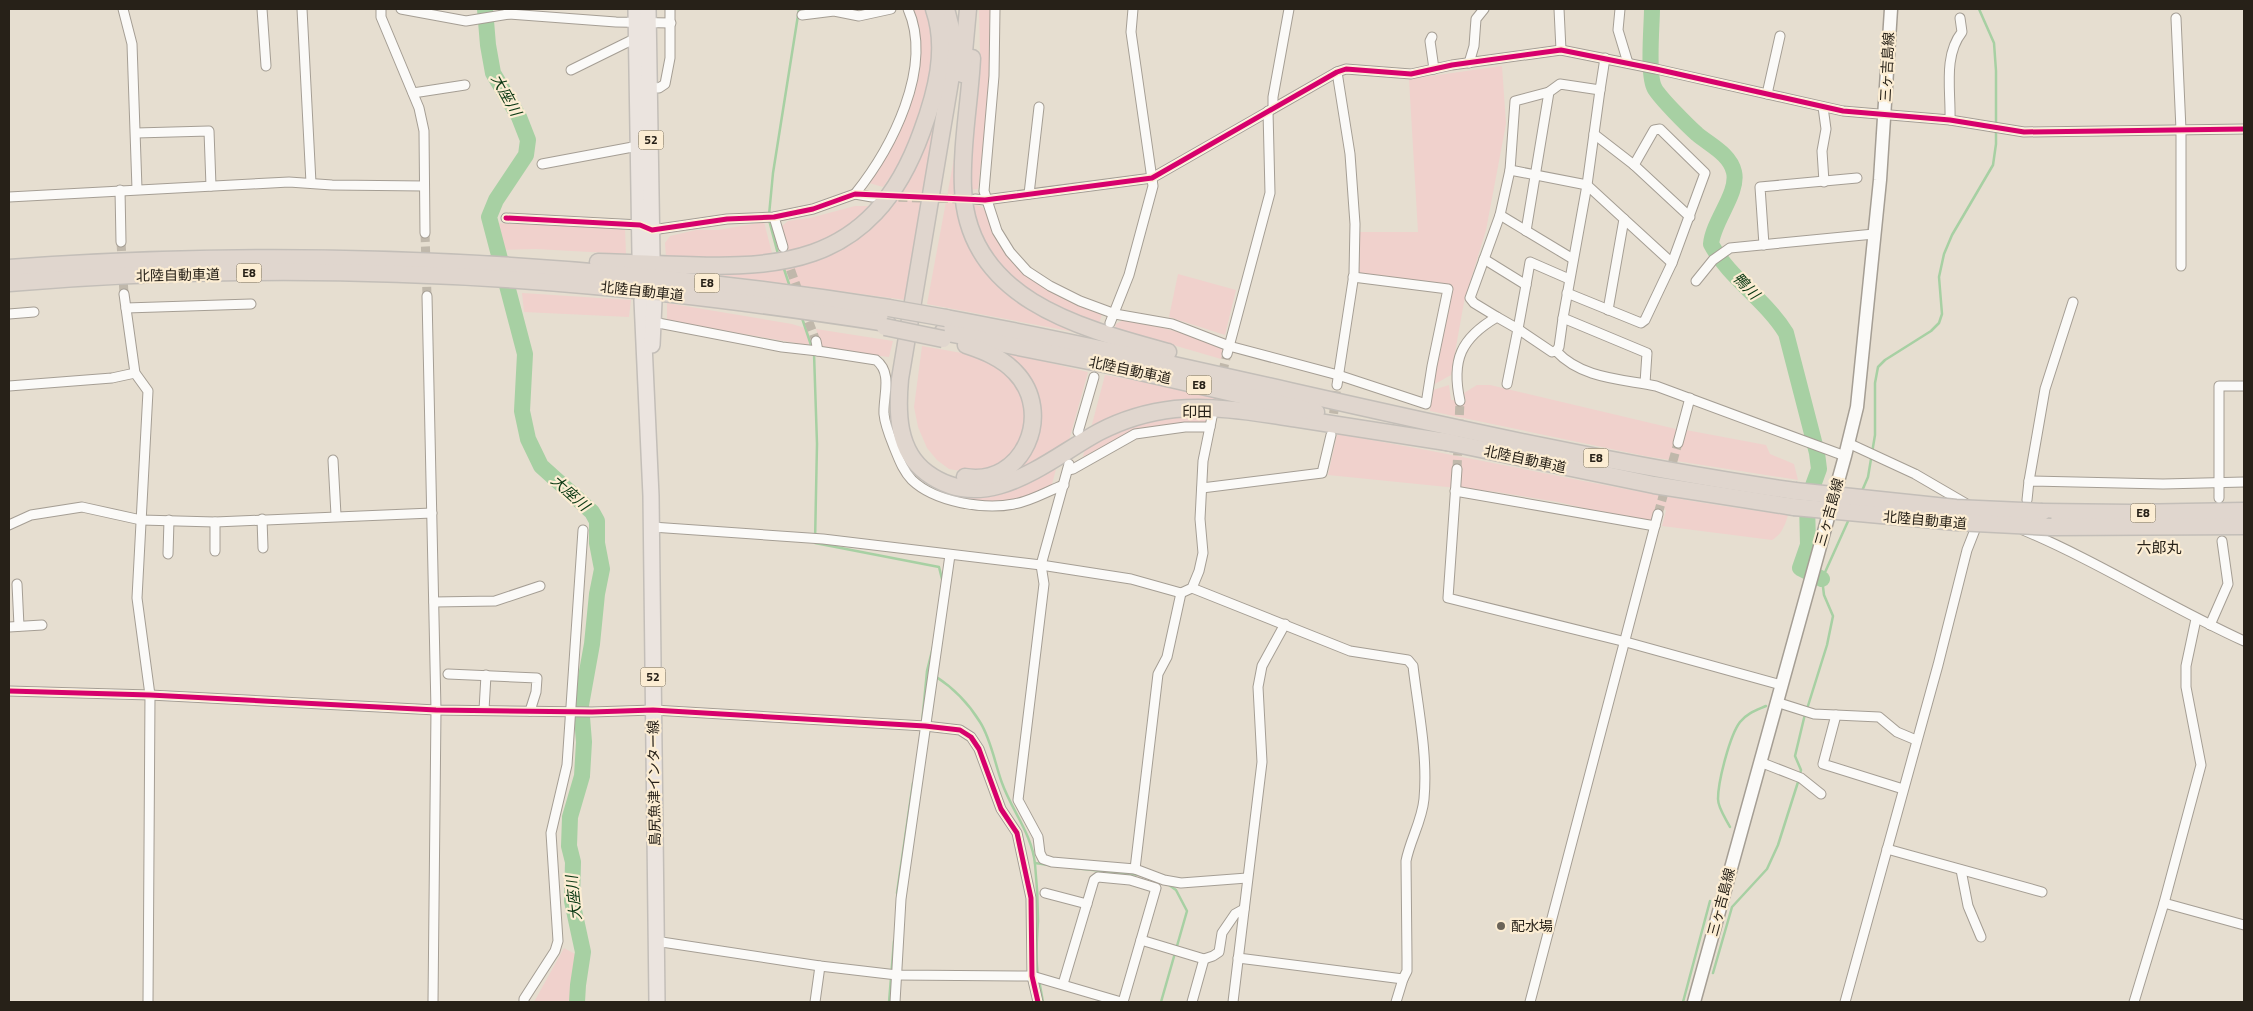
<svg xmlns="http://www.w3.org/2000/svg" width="2253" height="1011" font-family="'Titillium Web','Noto Sans JP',sans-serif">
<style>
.green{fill:#f0d1cc}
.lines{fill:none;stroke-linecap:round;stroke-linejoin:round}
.stream{stroke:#a7d0a3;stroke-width:2.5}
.river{stroke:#a7d0a3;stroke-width:16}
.minor-tunnel{stroke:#c0b8ab;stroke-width:9;stroke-dasharray:9 4.5;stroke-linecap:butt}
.minor-casing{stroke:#a59e94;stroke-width:11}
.secondary-casing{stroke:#a59e94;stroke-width:15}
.primary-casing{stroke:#c3beb8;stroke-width:18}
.motorway-casing{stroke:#c3beb8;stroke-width:19}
.minor{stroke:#fbfaf8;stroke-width:9}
.secondary{stroke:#fbfaf8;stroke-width:12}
.primary{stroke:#ebe4df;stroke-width:15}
.motorway{stroke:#e0d6ce;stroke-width:16}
.motorway-bridge-casing{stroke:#c3beb8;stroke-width:19;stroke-linecap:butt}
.motorway-bridge{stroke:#e0d6ce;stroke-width:16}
.cycleway-casing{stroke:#fcedd3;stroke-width:8}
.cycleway{stroke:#d6006c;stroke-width:5}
.poi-dot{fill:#6a6358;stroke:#fcedd3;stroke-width:2}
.labels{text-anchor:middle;stroke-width:4.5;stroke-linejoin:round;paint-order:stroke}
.shield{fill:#fcedd3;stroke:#675e50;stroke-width:1}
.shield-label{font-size:12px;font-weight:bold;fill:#272118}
.street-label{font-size:14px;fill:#272118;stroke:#fcedd3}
.poi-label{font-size:14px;fill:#272118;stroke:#fcedd3;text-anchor:start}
.water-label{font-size:15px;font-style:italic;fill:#083711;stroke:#fcedd3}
.neighbourhood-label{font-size:15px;fill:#272118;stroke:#fcedd3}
</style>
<rect width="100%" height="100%" fill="#e6ded0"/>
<g class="green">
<path d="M912,9H928L931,22L933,72L908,151L883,187L869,183C903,129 933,74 912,9Z"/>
<path d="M979,9H992C994,69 985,129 978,189L969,190L980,53Z"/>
<polygon points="948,62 906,300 688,271 836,250 852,241 876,222"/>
<polygon points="1502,66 1506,124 1486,230 1464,302 1451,375 1433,385 1451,286 1359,274 1360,232 1418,232 1409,79"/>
<path d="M963,110C960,144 955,179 959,213C960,225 964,235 969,245C994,294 1039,311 1085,334L927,304Z"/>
<polygon points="970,202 984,208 992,230 1046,287 1102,314 1099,324 1078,317 1015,284 985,246"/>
<path d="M855,206H872C844,232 826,244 789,255L782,226L788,221L810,218Z"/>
<polygon points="764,222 773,257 666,257 665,243 670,236 696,230 718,230"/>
<polygon points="496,223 625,229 626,254 536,249 503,250"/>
<polygon points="1178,274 1236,290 1225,335 1169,317"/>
<polygon points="522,293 631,300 629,317 524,312"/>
<polygon points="667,303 792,324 808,329 813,346 667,321"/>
<polygon points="1127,318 1185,334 1223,347 1221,359 1115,328 1116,324"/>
<polygon points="816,329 893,341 889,357 822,349"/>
<polygon points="922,346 979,356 1006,372 1021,390 1029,421 1014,453 996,466 979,471 967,472 949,469 937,460 927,448 918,427 914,407"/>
<polygon points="1009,353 1088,372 1068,444 1005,478 1036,440 1040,419 1039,400 1033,383 1008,357"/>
<polygon points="1105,375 1181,389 1229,402 1091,428"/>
<polygon points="1449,385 1451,400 1466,401 1464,393 1477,385 1490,385 1676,429 1675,440 1683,443 1686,430 1766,445 1770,454 1794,464 1798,480 1645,456 1430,411 1433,390"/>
<path d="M1208,415L1207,421C1198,425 1176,424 1164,426C1134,431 1109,443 1083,457L1085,447L1117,430L1154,417Z"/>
<path d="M1337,434C1488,459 1636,496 1788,515C1785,526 1781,535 1772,540L1662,526L1666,510L1657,508L1652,524L1558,502L1497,492L1328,475Z"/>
<path d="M1056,469L1052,484C1022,502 990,506 956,496C998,500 1020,487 1056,469Z"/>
<polygon points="564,948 575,954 571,1002 534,1002"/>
</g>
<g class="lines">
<g class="stream">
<polyline points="1979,9 1994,43 1996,71 1996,124"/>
<polyline points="769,215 773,173 799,9"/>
<polyline points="769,220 778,254"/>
<polyline points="783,266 790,287"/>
<polyline points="802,318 812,348"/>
<polyline points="814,353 817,444 815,543 939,567 942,579"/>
<polyline points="1862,491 1868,477 1875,435 1875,383 1878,367 1885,360 1931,331 1939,323 1942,314 1939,277 1944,254 1952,235 1993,165 1996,144 1996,130"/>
<path d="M935,676C952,687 969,704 980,722C991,739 995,764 1002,783C1012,811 1032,834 1035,864C1037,883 1038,902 1038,921C1037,939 1035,957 1038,975"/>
<polyline points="1807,709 1827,645 1833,616 1824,595 1822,579 1849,519"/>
<polyline points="922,723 927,671 933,647"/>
<path d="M1730,827C1726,819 1718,808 1718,799C1718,781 1730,735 1740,722C1747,713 1757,710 1766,706"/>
<polyline points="1035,863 1049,865"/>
<polyline points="1074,868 1140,875"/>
<polyline points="897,893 913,783"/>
<polyline points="1713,973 1732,907 1767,869 1778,845 1798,782 1801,770 1795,756 1805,714"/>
<polyline points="1039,980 1043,1002"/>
<polyline points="889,1002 894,941"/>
<polyline points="1161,1002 1187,911 1176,890 1169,885"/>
<polyline points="1683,1002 1710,901"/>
</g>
<g class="river">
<polyline points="485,9 488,45 493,73 519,117 528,140 526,155 496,200 489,217 525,354 522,411 528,439 541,466 592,512 597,521 597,543 602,569 597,594 592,644 581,705 584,742 582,776 570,817 569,846 573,862 572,901 583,952 578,985 577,1002"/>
<path d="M1652,9C1652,25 1647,77 1655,89C1661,99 1688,126 1697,134C1710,145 1730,154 1734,172C1739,193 1713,221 1711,244C1729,278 1766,300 1786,333L1817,453L1819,469L1807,502L1808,545L1800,568L1822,579"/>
</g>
<g class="minor-tunnel">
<polyline points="885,197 967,199"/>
<polyline points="425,233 427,296"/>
<polyline points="121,242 124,294"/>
<polyline points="786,257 800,296"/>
<polyline points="804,309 816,341"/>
<polyline points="1213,412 1227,354"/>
<polyline points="1332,427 1337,385"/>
<polyline points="1457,469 1460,401"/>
<polyline points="1658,514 1678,443"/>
</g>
<defs>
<g id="minor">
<polyline points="123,9 132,44 137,189"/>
<polyline points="262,9 266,66"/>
<polyline points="302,9 311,183"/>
<polyline points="381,9 381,17 419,108 424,131 425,233"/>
<polyline points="401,9 466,21 509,14"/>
<polyline points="508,9 509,14 616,22 671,23"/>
<polyline points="995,9 994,76 984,191 997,231 1010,252 1027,271 1050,286 1080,301 1115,314 1172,324 1229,346 1338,375 1426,404 1432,366 1448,289 1353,277"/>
<polyline points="1559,9 1561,50"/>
<polyline points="1620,9 1618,30 1628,63"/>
<polyline points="802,15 834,11 859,16 891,9"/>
<polyline points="2176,18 2181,130 2181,266"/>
<polyline points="1432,37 1430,41 1434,69"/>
<polyline points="1469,63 1474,46 1476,19 1484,9"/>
<polyline points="571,70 636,38"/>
<polyline points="1337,72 1350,154 1355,224 1354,274 1337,385"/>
<polyline points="650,87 659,88 665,84 670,58 670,9"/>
<polyline points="1600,90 1587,185 1563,318 1647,353 1645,383"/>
<polyline points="413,93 465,85"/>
<polyline points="1767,94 1780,36"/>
<polyline points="1823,107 1826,129 1822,151 1824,182"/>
<polyline points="1273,108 1273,97 1289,9"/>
<path d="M1950,120C1951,91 1943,56 1962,32L1960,18"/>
<polyline points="136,133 209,131 211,186"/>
<polyline points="1594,134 1634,165 1690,217"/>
<polyline points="542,164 638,146"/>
<polyline points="1510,170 1587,185 1624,219 1608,310"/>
<polyline points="120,190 121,242"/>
<path d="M855,194C891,149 934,68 908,9"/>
<polyline points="1029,194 1039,107"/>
<polyline points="9,197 289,182 332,185 424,186"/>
<polyline points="975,199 985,200 1152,178 1337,72 1346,69 1411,74 1452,65 1561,50 1656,69 1843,111 1950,120 2024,132 2244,129"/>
<polyline points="1500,215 1573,259"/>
<polyline points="774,217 783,247"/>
<polyline points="506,218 640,225 652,230 727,219 774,217 813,209 855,194 872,197"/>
<polyline points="1624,219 1672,263"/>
<polyline points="1526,231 1549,92 1560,84 1600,90 1605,58"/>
<polyline points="1764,245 1760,187 1857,178"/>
<path d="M1484,259L1526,285L1518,329L1552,352L1556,351C1582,379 1622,379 1656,386L1845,456"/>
<polyline points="1696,281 1713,260 1730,248 1874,234"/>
<polyline points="1526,285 1530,262 1569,279"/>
<polyline points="1567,293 1641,323 1645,320 1672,263 1705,173 1660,129 1654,130 1634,165"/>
<polyline points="124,294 135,373 148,391 137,598 150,695 148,1002"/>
<polyline points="427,296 436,710 433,1002"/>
<polyline points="126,308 251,304"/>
<polyline points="9,314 34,312"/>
<polyline points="1497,317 1474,303 1470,298 1500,215 1510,170 1515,101 1549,92"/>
<polyline points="653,322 782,347 818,351 816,341"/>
<polyline points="1110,323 1129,275 1153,186 1131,32 1133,9"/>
<path d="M818,351L876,360C893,373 883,396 884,414C885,425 890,437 894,447C899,459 903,471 912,480C935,502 984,510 1014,504C1032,501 1047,491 1064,485"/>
<polyline points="1556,351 1559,347 1563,318"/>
<polyline points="1227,354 1270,193 1268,111"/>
<polyline points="9,386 112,378 135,373"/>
<path d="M1460,401C1451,360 1461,338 1497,317L1518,329L1507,384"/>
<polyline points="1078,432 1094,377"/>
<polyline points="1678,443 1690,398"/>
<polyline points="1848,443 1915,474 1970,506"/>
<polyline points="333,460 336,515"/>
<polyline points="1069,464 1041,565 1044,584 1018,800 1038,837 1040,853 1043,859 1052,862 1135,869 1164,880 1181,883 1247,878"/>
<polyline points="1457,469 1448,598 1626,642 1781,685"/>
<polyline points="1068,470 1073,469 1135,434 1185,427 1210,427"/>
<polyline points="2029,481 2045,389 2073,302"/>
<polyline points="1202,488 1322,473 1331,435"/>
<polyline points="1455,491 1655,526"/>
<polyline points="2219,498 2219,386 2244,386"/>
<polyline points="2027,500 2029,481 2163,484 2244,482"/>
<polyline points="262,519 263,548"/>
<polyline points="9,525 31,515 82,507 141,520 215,522 432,513"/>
<polyline points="652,527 823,539 1041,565 1131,579 1181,593 1192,588 1199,571 1203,553 1200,519 1203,461 1212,417"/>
<path d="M2023,530C2099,562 2169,607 2244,641"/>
<polyline points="215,551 215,522"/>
<polyline points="168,554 169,520"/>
<polyline points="17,584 19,626"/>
<path d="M1192,588L1350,651L1408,660L1413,666C1418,709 1428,755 1424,799C1422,821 1410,840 1406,861L1407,959V971L1403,979L1238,958"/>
<polyline points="434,602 495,601 540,586"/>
<polyline points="2210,625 2228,584 2222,541"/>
<polyline points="9,627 42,625"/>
<polyline points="448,674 537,678 536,692 530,711"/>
<polyline points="9,691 150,695 436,710 592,712 653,710 925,726 960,730 971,737 979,749 1001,809 1017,833 1031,898 1032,976 1038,1002"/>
<polyline points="1776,702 1814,714 1879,717 1897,732 1916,740"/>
<polyline points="484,710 486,675"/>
<polyline points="1836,715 1823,764 1903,789"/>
<polyline points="1760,762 1801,778 1821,794"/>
<polyline points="1887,849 2042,892"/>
<polyline points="1135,869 1158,674 1167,657 1181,593"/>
<polyline points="1961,870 1968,906 1981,937"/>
<polyline points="1045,893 1087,904"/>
<polyline points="2164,903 2244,925"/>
<polyline points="1141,940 1204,959 1213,956 1219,952 1222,933 1235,914 1244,909"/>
<polyline points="655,941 820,966 897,975 1032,976 1121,1002"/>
<polyline points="1063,984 1094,880 1098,877 1130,880 1156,888 1123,1002"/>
<polyline points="524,1002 524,999 555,951 558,941 551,833 567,765 583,530"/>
<polyline points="815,1002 820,966"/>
<polyline points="895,1002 901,899 950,555"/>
<polyline points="1192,1002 1204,959"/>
<polyline points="1233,1002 1262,762 1258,687 1262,666 1285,624"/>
<polyline points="1396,1002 1403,979"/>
<polyline points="1530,1002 1658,514"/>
<polyline points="1845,1002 1938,665 1967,550 1978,522"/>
<polyline points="2134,1002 2164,903 2201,765 2186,687 2186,666 2196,619"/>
</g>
<polyline id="secondary" points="1694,1002 1845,456 1857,407 1880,180 1891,9"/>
<g id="primary">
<polyline points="636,9 640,254"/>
<polyline points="648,9 652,256"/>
<polyline points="642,300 651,496 657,1002"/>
<polyline points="652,345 654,301"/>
</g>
<g id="motorway">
<path d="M946,9L953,36V64L900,379C897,412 897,451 927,473C987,517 1047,460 1099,432C1122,420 1148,412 1175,409C1216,405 1258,413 1299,419C1350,427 1401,435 1453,443"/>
<path d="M972,58C970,101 961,144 963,188C967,299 1080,328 1168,352"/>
<polyline points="962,74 968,9"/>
<path d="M598,262C739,264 863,296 922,131C936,93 948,49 934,9"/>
<path d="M9,268C303,246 598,262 889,308"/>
<path d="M9,283C228,265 453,269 672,294C744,302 815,312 887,323"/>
<path d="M946,318C1230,371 1509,450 1795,491"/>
<polyline points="943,332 1114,366 1316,412"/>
<polyline points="1442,441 1654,485 1794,507"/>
<path d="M965,477C1023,487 1055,413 1015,372C1002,358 984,351 966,345"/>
<polyline points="2042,512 2130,513 2244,511"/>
<polyline points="2051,527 2244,526"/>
</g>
</defs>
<use href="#minor" class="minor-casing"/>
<use href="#secondary" class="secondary-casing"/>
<use href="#primary" class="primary-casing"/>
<use href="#motorway" class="motorway-casing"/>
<use href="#minor" class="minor"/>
<use href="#secondary" class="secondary"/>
<use href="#primary" class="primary"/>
<use href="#motorway" class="motorway"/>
<defs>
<g id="motorway-bridge">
<polyline points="889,308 946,318"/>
<polyline points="885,327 943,339"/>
<polyline points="1795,491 1956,508 2042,512"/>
<polyline points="1794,507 1956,522 2051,527"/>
</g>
</defs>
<use href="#motorway-bridge" class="motorway-bridge-casing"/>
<use href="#motorway-bridge" class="motorway-bridge"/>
<defs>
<g id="cycleway">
<polyline points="506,218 640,225 652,230 727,219 774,217 813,209 855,194 985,200 1152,178 1337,72 1346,69 1411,74 1452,65 1561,50 1656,69 1843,111 1950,120 2024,132 2244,129"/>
<polyline points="9,691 150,695 436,710 592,712 653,710 925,726 960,730 971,737 979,749 1001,809 1017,833 1031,898 1032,976 1038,1002"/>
</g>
</defs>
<use href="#cycleway" class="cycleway-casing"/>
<use href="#cycleway" class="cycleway"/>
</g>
<circle class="poi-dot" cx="1501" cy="926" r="5"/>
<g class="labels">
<g class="shield">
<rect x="638.5" y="130.5" width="25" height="19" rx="4"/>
<rect x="236.5" y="263.5" width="25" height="19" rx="4"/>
<rect x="694.5" y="273.5" width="25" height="19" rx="4"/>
<rect x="1186.5" y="375.5" width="25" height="19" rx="4"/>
<rect x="1583.5" y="448.5" width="25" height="19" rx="4"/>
<rect x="2130.5" y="503.5" width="25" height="19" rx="4"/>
<rect x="640.5" y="667.5" width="25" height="19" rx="4"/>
</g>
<g class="shield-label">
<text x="651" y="144">52</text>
<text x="249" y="277">E8</text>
<text x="707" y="287">E8</text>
<text x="1199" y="389">E8</text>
<text x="1596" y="462">E8</text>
<text x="2143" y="517">E8</text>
<text x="653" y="681">52</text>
</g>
<g class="street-label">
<text transform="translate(1887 67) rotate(-87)" y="5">三ヶ吉島線</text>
<text transform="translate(178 275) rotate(-1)" y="5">北陸自動車道</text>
<text transform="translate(642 291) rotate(6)" y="5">北陸自動車道</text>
<text transform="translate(1130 370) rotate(12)" y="5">北陸自動車道</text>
<text transform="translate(1525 459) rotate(12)" y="5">北陸自動車道</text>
<text transform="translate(1829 512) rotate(-74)" y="5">三ヶ吉島線</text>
<text transform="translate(1925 520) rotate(5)" y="5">北陸自動車道</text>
<text transform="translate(654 783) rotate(-91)" y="5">島尻魚津インター線</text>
<text transform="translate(1721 902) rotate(-75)" y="5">三ヶ吉島線</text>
</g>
<g class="poi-label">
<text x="1511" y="931">配水場</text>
</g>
<g class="water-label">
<text transform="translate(506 95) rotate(61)" y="5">大座川</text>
<text transform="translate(1746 286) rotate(46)" y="5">鴨川</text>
<text transform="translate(570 493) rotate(42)" y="5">大座川</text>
<text transform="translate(574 898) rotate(-96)" y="5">大座川</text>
</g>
<g class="neighbourhood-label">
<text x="1197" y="417">印田</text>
<text x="2159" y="553">六郎丸</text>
</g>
</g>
<rect width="2253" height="1011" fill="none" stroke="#272118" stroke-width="20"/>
</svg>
